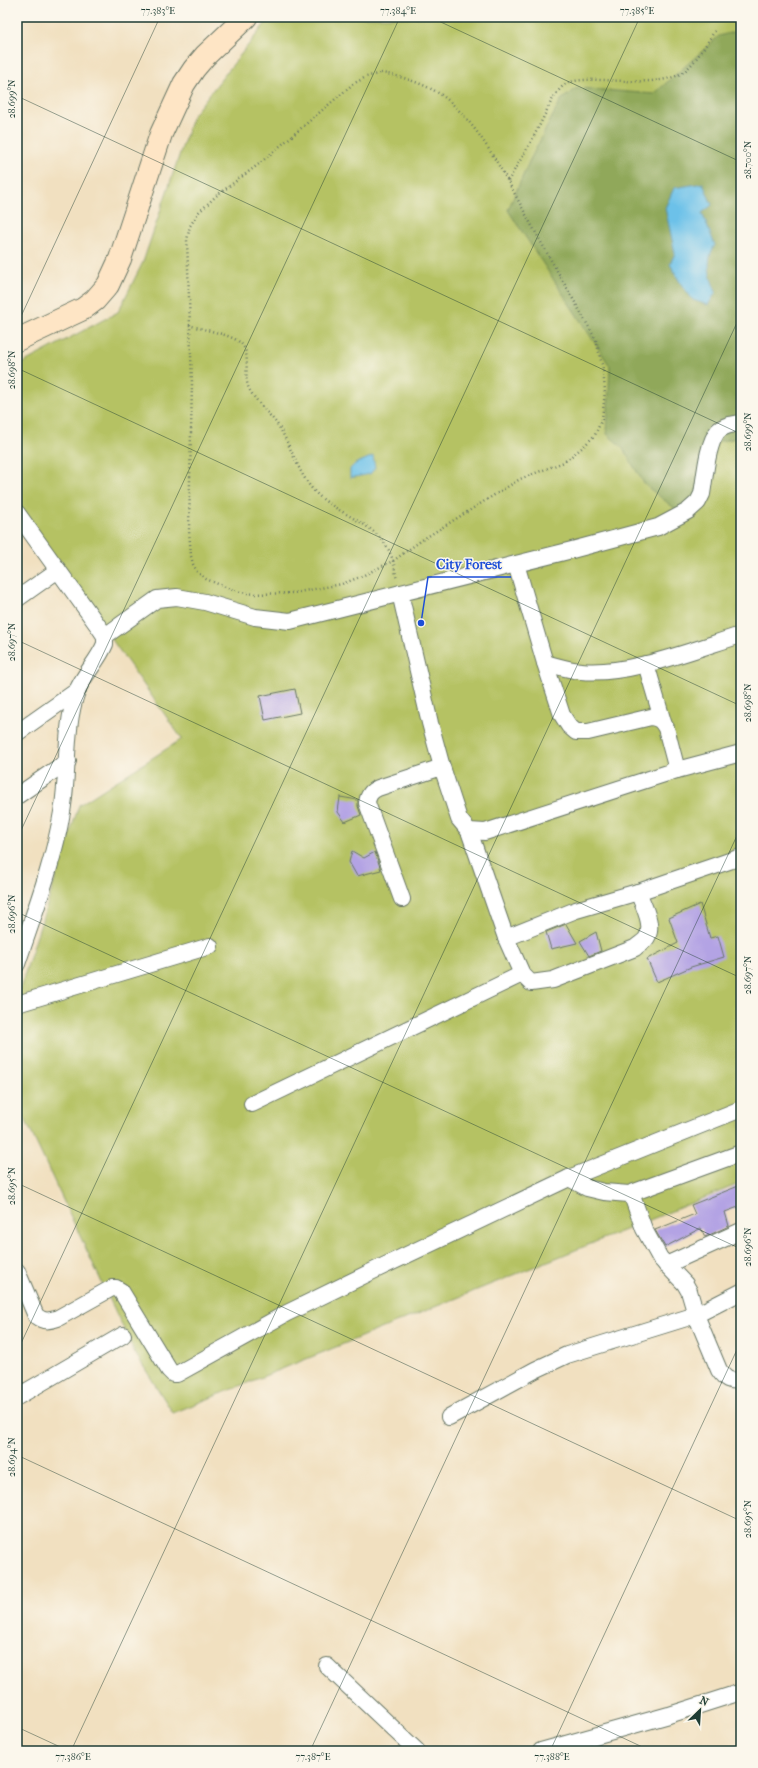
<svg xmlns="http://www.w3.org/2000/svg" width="758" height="1768" font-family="'IM FELL French Canon',serif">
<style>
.green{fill:#b5c264;stroke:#6a804c}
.forest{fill:#90a85a;stroke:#587247}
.water{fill:#6cc1e9;stroke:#467f8e}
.building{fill:#b3a3e4}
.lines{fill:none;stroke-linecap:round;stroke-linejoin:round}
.street-casing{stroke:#687665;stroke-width:18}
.secondary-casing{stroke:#687665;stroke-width:24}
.path{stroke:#687665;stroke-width:2.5;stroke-dasharray:1 3;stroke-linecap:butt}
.street{stroke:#fff;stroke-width:16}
.secondary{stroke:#fee5c5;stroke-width:22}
.ticks{fill:none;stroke:#1f3d34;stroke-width:1;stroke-opacity:0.45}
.leader{fill:none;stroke:#1d4ed8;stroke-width:1.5}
.callout-dot{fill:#1d4ed8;stroke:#fbf7ec;stroke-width:1.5}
.callout-label{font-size:14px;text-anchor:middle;font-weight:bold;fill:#1d4ed8;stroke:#fbf7ec;stroke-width:3;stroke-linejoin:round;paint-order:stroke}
.neatline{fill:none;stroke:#1f3d34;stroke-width:1.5}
.ticks-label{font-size:10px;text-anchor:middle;fill:#1f3d34}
</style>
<rect width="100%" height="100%" fill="#fbf7ec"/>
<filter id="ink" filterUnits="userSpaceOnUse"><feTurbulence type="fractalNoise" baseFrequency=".025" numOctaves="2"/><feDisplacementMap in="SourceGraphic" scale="8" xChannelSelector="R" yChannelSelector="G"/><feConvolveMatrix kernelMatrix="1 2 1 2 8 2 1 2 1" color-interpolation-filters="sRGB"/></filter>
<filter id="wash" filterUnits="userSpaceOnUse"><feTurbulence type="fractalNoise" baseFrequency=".012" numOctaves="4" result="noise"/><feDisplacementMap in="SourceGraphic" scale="16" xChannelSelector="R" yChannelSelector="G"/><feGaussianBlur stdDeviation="0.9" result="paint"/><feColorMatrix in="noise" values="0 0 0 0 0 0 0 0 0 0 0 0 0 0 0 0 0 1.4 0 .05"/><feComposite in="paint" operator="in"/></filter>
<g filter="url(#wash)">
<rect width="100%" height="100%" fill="#f1e0c0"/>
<polygon class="green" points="274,17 741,17 741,1183 173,1413 135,1353 17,1102 17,998 79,805 182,739 17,505 17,366 118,312 143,262 193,115 268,20"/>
<polygon class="forest" points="741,30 741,437 707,444 691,521 645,485 622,447 607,434 610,366 508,210 529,162 561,100 577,88 654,94 719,36"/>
<g class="water">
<path d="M703,183L712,205L702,213L715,245C705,261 709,275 716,292L708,305L693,300L681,284L670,264L675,253L665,208L674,188Z"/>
<polygon points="373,456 375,468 370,474 350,478 350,469 355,464"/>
</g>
<g id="blocks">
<g class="building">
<polygon points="295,689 300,713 265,720 260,696"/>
<polygon points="340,797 358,800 358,806 361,815 345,822 338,812"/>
<polygon points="352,851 364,858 375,852 381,870 357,876 349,862"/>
<polygon points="700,904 710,938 718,936 724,957 691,967 657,982 647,959 678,943 669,918"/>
<polygon points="566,924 577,943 551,949 546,932"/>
<polygon points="596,932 601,951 589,956 580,941"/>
<polygon points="741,1185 741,1206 725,1212 729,1226 705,1237 701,1228 665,1247 655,1230 695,1214 691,1205"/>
</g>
</g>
</g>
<g filter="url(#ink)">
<use href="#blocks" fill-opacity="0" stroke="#687665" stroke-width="1"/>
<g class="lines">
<defs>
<g id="street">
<path d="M17,513L101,630L105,636V644C98,661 84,674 77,691C64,728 69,773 62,812C54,862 33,916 17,964"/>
<path d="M516,564L545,663L562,715L569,726L576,732H588L651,717C659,718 662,721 666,728L677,770"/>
<polyline points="400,593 430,723 442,767 459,819 469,831 485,832 677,770 741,753"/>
<polyline points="17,599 58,570"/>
<path d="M105,636L157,599L177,597L205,602L255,617L290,621L572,550L658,527L688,511L698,502L702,494C705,477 707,444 718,431C724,425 733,424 741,423"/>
<path d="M545,663C557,666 569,670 581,671C628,676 695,649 741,635"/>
<polyline points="646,664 663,722"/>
<polyline points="17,733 78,690"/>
<polyline points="17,796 68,761"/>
<path d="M469,831L506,938L522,974L531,983L553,980L635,948C638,945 642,943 645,940C656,928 643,905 638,892"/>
<path d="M402,899L367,803C368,795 371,791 378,788L442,767"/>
<polyline points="506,938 576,910 638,892 741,857"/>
<polyline points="17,1004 210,946"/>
<polyline points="252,1104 522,974"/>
<path d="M569,1178L587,1188L604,1192L629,1194L632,1196L644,1229L660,1258L685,1284L689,1291L696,1315L719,1370C725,1379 729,1382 741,1380"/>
<polyline points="629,1194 741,1153"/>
<polyline points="666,1265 741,1231"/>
<path d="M17,1271L36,1316C44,1322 49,1321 58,1318L112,1288H116L121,1291L169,1370L173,1374H177L287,1313L373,1271L569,1178L741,1109"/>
<polyline points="17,1397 123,1335"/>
<polyline points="449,1417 535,1370 567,1355 696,1315 741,1292"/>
<polyline points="327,1666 417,1751"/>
<polyline points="541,1751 669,1715 741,1692"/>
</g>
<polyline id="secondary" points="17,340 83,309 95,300 108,285 120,259 161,134 184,84 194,69 205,56 246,17"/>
</defs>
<use href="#street" class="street-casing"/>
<use href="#secondary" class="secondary-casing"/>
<g class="path">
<path d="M381,73C402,76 432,86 448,100C484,131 509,184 532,226C553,264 575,302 596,340L603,369L605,391L602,419L595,435L583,447L564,462L520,479L422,540L393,561L360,577L342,584L293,593L254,594L235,591L206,579L197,572L193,564L191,556L189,530L192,383L187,240L190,226L199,212L216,196L259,164L353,84L366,77Z"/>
<path d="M508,181C518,164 529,146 538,128C546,114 551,97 563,86C581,69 660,95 687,69C698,59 708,41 716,29"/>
<path d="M189,325C203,330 226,333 238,341C253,351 243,371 248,386C252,398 269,413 277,424C292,446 298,476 318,495C343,518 383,524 393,561C395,567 395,573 397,579"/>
</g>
<use href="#street" class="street"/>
<use href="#secondary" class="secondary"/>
</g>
</g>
<path class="ticks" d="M430,17L741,162M17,96L741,434M17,325L160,17M17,368L741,706M17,640L741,978M17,839L400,17M17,912L741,1249M17,1183L741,1521M17,1352L640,17M17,1455L651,1751M17,1727L69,1751M71,1751L741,314M310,1751L741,827M550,1751L741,1341"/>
<path class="leader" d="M421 623L428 577H511"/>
<circle class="callout-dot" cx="421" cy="623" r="4"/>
<g class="callout-label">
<text x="469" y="569">City Forest</text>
</g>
<rect width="758" height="1768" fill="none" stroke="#fbf7ec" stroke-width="44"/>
<g transform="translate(700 1710) rotate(25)" stroke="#fbf7ec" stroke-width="3" paint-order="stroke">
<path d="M0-3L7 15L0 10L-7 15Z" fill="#1f3d34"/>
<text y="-6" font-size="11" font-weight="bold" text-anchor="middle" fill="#1f3d34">N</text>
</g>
<rect x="22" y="22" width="714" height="1724" class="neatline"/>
<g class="ticks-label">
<text x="158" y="14">77.383°E</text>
<text x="398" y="14">77.384°E</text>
<text x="637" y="14">77.385°E</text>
<text transform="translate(11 99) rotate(-90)" y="4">28.699°N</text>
<text transform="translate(747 160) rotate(-90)" y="4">28.700°N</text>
<text transform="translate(11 370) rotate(-90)" y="4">28.698°N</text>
<text transform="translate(747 432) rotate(-90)" y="4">28.699°N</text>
<text transform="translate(11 642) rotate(-90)" y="4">28.697°N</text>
<text transform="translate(747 703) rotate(-90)" y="4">28.698°N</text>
<text transform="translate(11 914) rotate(-90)" y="4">28.696°N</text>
<text transform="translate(747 975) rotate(-90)" y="4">28.697°N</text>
<text transform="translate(11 1186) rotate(-90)" y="4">28.695°N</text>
<text transform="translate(747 1247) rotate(-90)" y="4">28.696°N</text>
<text transform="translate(11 1457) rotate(-90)" y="4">28.694°N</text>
<text transform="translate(747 1519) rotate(-90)" y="4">28.695°N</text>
<text x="73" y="1760">77.386°E</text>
<text x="313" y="1760">77.387°E</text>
<text x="552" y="1760">77.388°E</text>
</g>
</svg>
